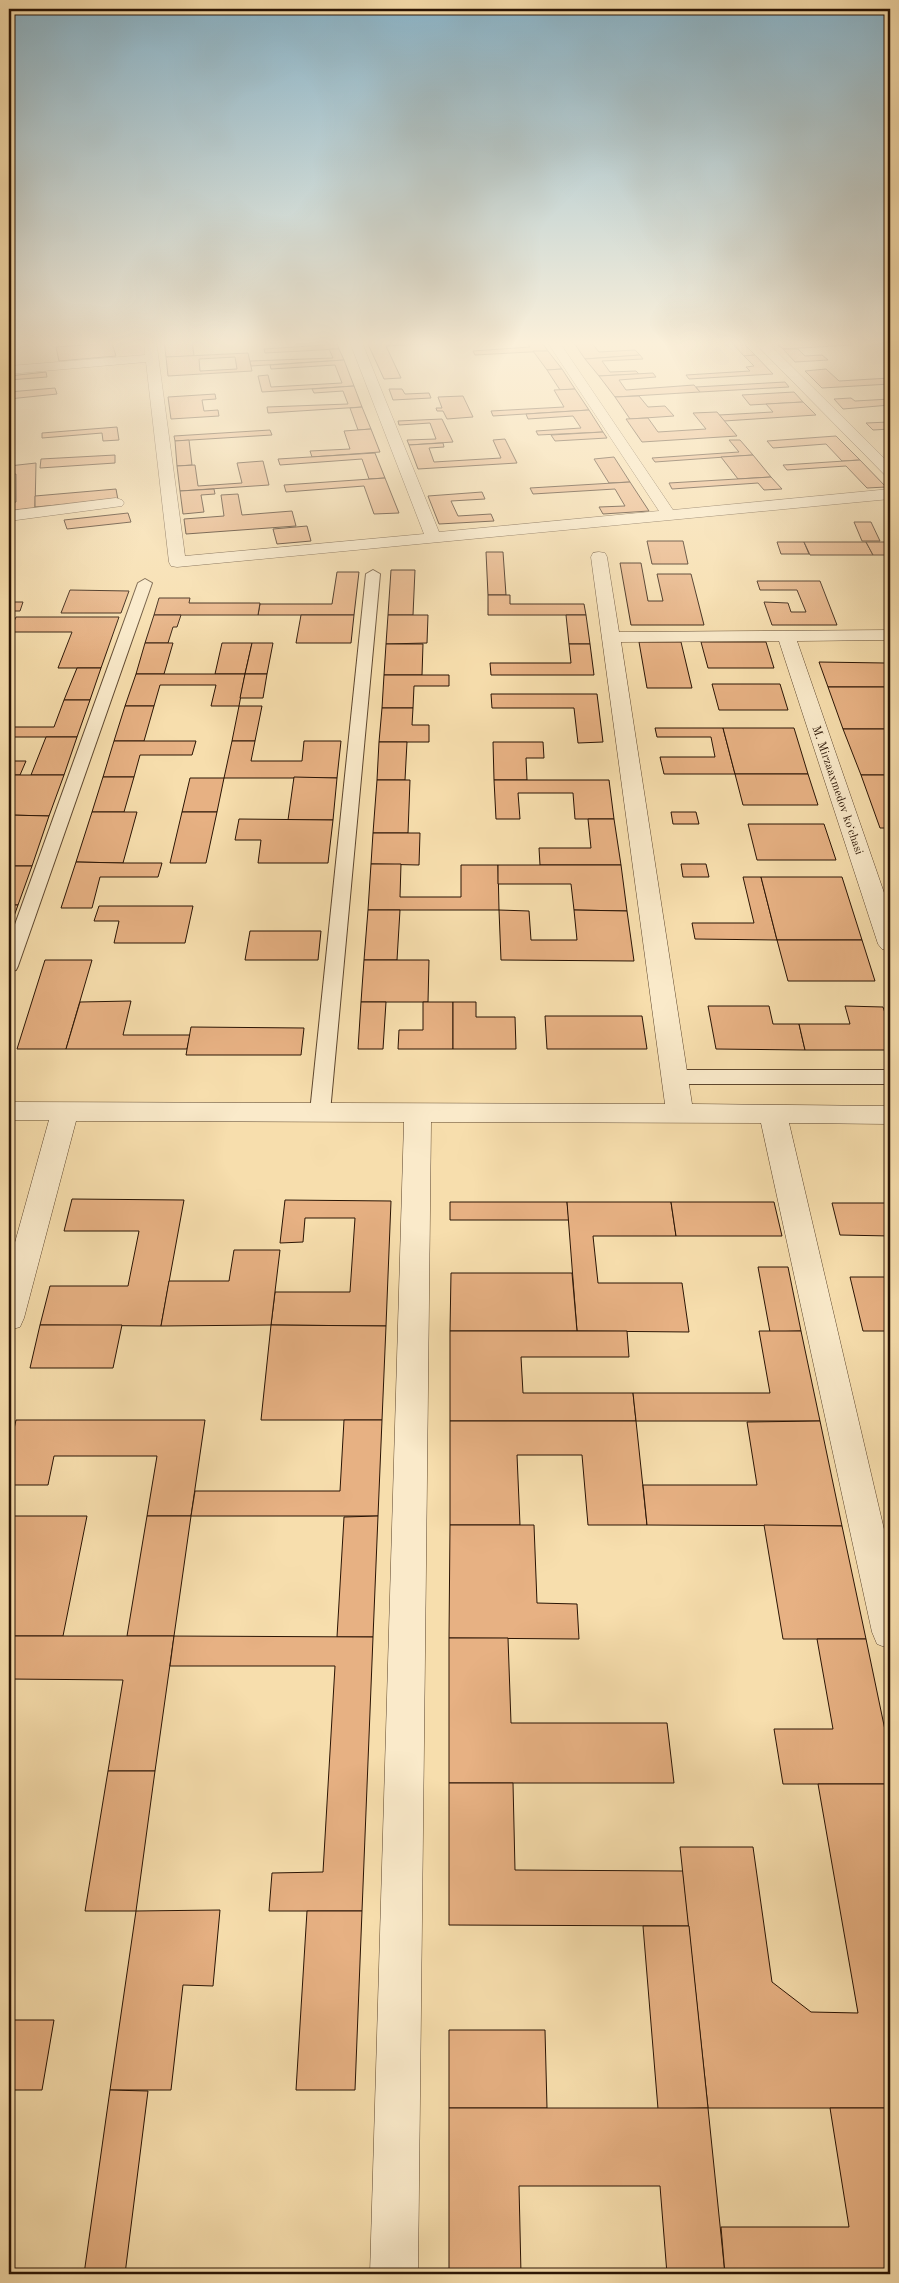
<svg xmlns="http://www.w3.org/2000/svg" width="899" height="2283" font-family="'Old Standard TT',serif">
<style>
.building{fill:#e7b183;stroke:#2a1404;fill-rule:evenodd}
.lines{fill:none;stroke-linecap:round;stroke-linejoin:round}
.lane-casing{stroke:#5d462e;stroke-width:2}
.street-casing{stroke:#5d462e;stroke-width:1}
.lane{fill:#faeaca;fill-rule:evenodd}
.street{fill:#faeaca;fill-rule:evenodd}
.labels{text-anchor:middle;stroke-width:4;stroke-linejoin:round;paint-order:stroke}
.far-street-label{font-size:12px;fill:#2a1404;stroke:#faeaca}
</style>
<rect width="100%" height="100%" fill="#f7dead"/>
<filter id="stains"><feTurbulence type="fractalNoise" baseFrequency=".004" numOctaves="4"/><feColorMatrix values="0 0 0 0 .2 0 0 0 0 .09 0 0 0 0 .02 0 0 0 .5 -.17"/></filter>
<radialGradient id="worn" r=".72"><stop offset=".6" stop-color="#630" stop-opacity="0"/><stop offset="1" stop-color="#630" stop-opacity=".3"/></radialGradient>
<g class="building">
<polygon points="164,340 192,340 194,356 166,357"/>
<polygon points="323,340 336,340 339,349 265,353 264,349 325,345"/>
<polygon points="455,340 456,342 386,346 401,378 384,379 367,342"/>
<polygon points="525,340 540,340 548,351 475,355 473,351 530,347"/>
<polygon points="572,340 615,340 591,342 599,352 635,350 640,355 585,359"/>
<polygon points="671,340 740,340 755,355 744,356 733,344 725,345 721,341 674,344"/>
<polygon points="773,340 789,340 794,344 847,341 851,345 783,349"/>
<polygon points="112,343 116,356 59,361 56,347"/>
<polygon points="329,349 339,349 344,360 251,366 250,361 333,358"/>
<polygon points="783,349 798,349 805,356 822,355 828,360 795,362"/>
<polygon points="533,351 548,351 562,369 547,370"/>
<path d="M248,353L252,371L168,376L166,357ZM235,357L237,369L200,371L199,359Z"/>
<polygon points="640,355 643,359 602,361 610,372 636,371 639,374 599,376 585,359"/>
<polygon points="755,355 773,374 689,379 686,375 750,371 746,367 754,366 744,356"/>
<polygon points="344,360 354,386 262,392 258,376 268,375 271,387 342,383 335,365 271,369 270,365"/>
<polygon points="562,369 575,389 560,390 547,370"/>
<polygon points="826,369 839,381 890,378 890,384 822,388 805,371"/>
<polygon points="46,372 47,377 9,380 9,376"/>
<polygon points="653,373 656,377 619,380 626,390 694,385 700,392 615,397 599,376"/>
<polygon points="785,382 789,387 700,392 696,387"/>
<polygon points="354,386 362,407 268,413 267,407 348,404 343,391 314,393 312,389"/>
<polygon points="55,388 57,394 9,399 9,392"/>
<polygon points="389,389 402,389 405,394 429,393 431,398 393,400"/>
<polygon points="575,389 589,410 493,416 491,411 564,407 554,390"/>
<polygon points="794,392 803,402 750,405 742,395"/>
<polygon points="215,394 216,399 202,400 204,411 218,410 219,416 171,419 168,397"/>
<polygon points="463,396 473,417 447,419 443,411 437,411 436,408 442,408 438,397"/>
<polygon points="639,396 648,407 665,406 674,416 630,419 615,397"/>
<polygon points="851,398 855,401 890,399 890,405 843,409 834,399"/>
<polygon points="803,402 816,415 724,421 719,415 773,412 766,404"/>
<polygon points="362,407 371,429 358,430 350,408"/>
<polygon points="589,410 603,432 538,435 536,431 581,428 573,416 528,419 526,414"/>
<polygon points="717,412 737,436 642,442 626,419 648,418 658,432 706,429 693,413"/>
<polygon points="442,419 453,442 409,445 407,440 436,439 430,423 399,425 398,421"/>
<polygon points="889,422 890,429 873,430 866,423"/>
<polygon points="117,427 119,440 103,441 102,433 42,438 42,433"/>
<polygon points="371,429 380,452 312,457 310,451 350,449 344,431"/>
<polygon points="270,430 272,435 175,441 174,436"/>
<polygon points="603,432 607,438 555,441 551,435"/>
<polygon points="836,436 860,460 842,461 826,444 773,448 767,441"/>
<polygon points="505,439 517,463 418,469 409,445 443,443 444,447 429,448 434,462 501,458 493,440"/>
<polygon points="189,440 192,465 177,466 175,441"/>
<polygon points="729,440 740,440 753,455 655,462 652,458 739,452"/>
<polygon points="375,453 385,478 369,479 362,459 280,465 278,459"/>
<polygon points="115,455 115,463 40,468 41,459"/>
<polygon points="753,455 771,477 738,479 721,457"/>
<polygon points="614,457 630,482 609,483 594,459"/>
<polygon points="860,460 886,487 867,488 846,466 787,470 783,465"/>
<polygon points="263,461 269,485 180,491 177,466 195,465 198,486 242,483 237,463"/>
<polygon points="36,463 35,510 9,513 9,503 16,502 16,474 9,475 9,466"/>
<polygon points="771,477 782,489 764,490 758,483 672,489 669,483"/>
<polygon points="385,478 399,513 374,514 364,486 286,492 284,485"/>
<polygon points="630,482 649,511 603,514 599,507 625,506 615,489 533,494 530,488"/>
<polygon points="116,489 118,500 35,507 35,496"/>
<polygon points="214,489 215,494 201,495 204,512 183,514 180,491"/>
<polygon points="482,492 485,499 451,501 458,516 491,514 494,521 439,524 428,496"/>
<polygon points="238,494 242,515 292,511 296,526 186,534 184,519 224,516 221,495"/>
<polygon points="128,513 131,522 67,529 64,520"/>
<polygon points="854,522 871,522 880,541 862,541"/>
<polygon points="307,526 311,541 277,544 273,529"/>
<polygon points="647,541 683,541 688,564 652,564"/>
<polygon points="777,542 804,542 809,554 781,554"/>
<polygon points="804,542 866,542 873,555 810,555"/>
<polygon points="866,542 890,542 890,555 873,555"/>
<polygon points="486,552 503,552 506,595 488,595"/>
<polygon points="620,563 641,563 648,601 663,601 657,574 691,574 704,625 631,625"/>
<polygon points="391,570 415,570 413,615 388,615"/>
<polygon points="337,572 359,572 354,615 258,615 260,604 332,604"/>
<polygon points="757,581 820,581 837,625 772,625 764,602 788,603 791,612 806,612 797,590 760,590"/>
<polygon points="70,590 129,591 121,613 61,613"/>
<polygon points="488,595 510,595 510,604 584,604 586,615 488,615"/>
<polygon points="159,598 190,598 189,603 260,603 258,615 154,615"/>
<polygon points="9,602 23,602 20,611 9,611"/>
<polygon points="154,615 181,615 177,627 173,627 168,643 145,643"/>
<polygon points="301,615 354,615 351,643 296,643"/>
<polygon points="388,615 428,615 427,643 386,644"/>
<polygon points="566,615 586,615 590,644 569,644"/>
<polygon points="16,617 119,617 101,668 58,668 72,632 9,632"/>
<polygon points="639,642 681,642 692,688 647,688"/>
<polygon points="701,642 766,642 774,668 708,668"/>
<polygon points="145,643 173,643 164,674 136,674"/>
<polygon points="222,643 252,643 245,674 215,674"/>
<polygon points="252,643 273,643 267,674 245,674"/>
<polygon points="386,644 423,644 422,675 384,675"/>
<polygon points="569,644 590,644 594,675 491,675 490,663 571,663"/>
<polygon points="819,662 885,663 890,675 890,687 828,687"/>
<polygon points="77,668 101,668 90,700 64,700"/>
<polygon points="136,674 245,674 239,706 211,706 216,685 160,685 154,706 125,706"/>
<polygon points="245,674 267,674 263,698 240,698"/>
<polygon points="384,675 449,675 449,686 414,686 413,708 382,708"/>
<polygon points="712,684 780,684 788,710 719,710"/>
<polygon points="828,687 890,687 890,729 843,729"/>
<polygon points="491,694 597,694 603,742 578,743 574,708 492,708"/>
<polygon points="64,700 90,700 77,737 9,737 9,727 54,727"/>
<polygon points="125,706 154,706 144,741 114,741"/>
<polygon points="239,706 262,706 255,741 232,741"/>
<polygon points="382,708 413,708 412,725 429,725 429,742 379,742"/>
<polygon points="655,728 723,728 735,774 664,774 660,757 715,757 711,737 657,737"/>
<polygon points="723,728 794,728 808,774 735,774"/>
<polygon points="843,729 890,729 890,775 861,775"/>
<polygon points="46,737 77,737 64,775 31,775"/>
<polygon points="114,741 196,741 192,755 140,755 134,777 103,777"/>
<polygon points="232,741 255,741 251,761 302,761 304,741 341,741 337,778 224,778"/>
<polygon points="379,742 407,742 405,780 377,780"/>
<polygon points="493,742 543,742 544,758 526,758 527,780 494,780"/>
<polygon points="9,761 26,761 20,775 9,775"/>
<polygon points="735,774 808,774 818,805 743,805"/>
<polygon points="12,775 64,775 49,816 9,815 9,782"/>
<polygon points="861,775 890,775 890,828 880,828"/>
<polygon points="103,777 134,777 124,812 92,812"/>
<polygon points="294,777 337,778 333,820 288,820"/>
<polygon points="190,778 224,778 217,812 182,812"/>
<polygon points="377,780 410,780 408,833 373,833"/>
<polygon points="494,780 609,780 614,819 575,819 573,793 518,793 520,819 496,819"/>
<polygon points="92,812 137,812 123,863 76,862"/>
<polygon points="182,812 217,812 206,863 170,863"/>
<polygon points="671,812 696,812 699,824 673,824"/>
<polygon points="9,815 49,816 32,866 9,866"/>
<polygon points="239,819 333,820 328,863 258,863 261,840 235,840"/>
<polygon points="588,819 614,819 621,865 540,865 539,848 591,848"/>
<polygon points="748,824 824,824 836,860 757,860"/>
<polygon points="373,833 420,833 419,865 371,864"/>
<polygon points="76,862 123,863 162,863 158,877 100,877 92,908 61,908"/>
<polygon points="371,864 401,864 400,897 461,897 461,865 498,865 499,910 368,910"/>
<polygon points="681,864 706,864 709,877 683,877"/>
<polygon points="498,865 621,865 627,911 574,910 571,884 498,884"/>
<polygon points="9,866 32,866 18,905 9,905"/>
<polygon points="743,877 761,877 777,940 695,939 692,923 754,923"/>
<polygon points="761,877 842,877 862,940 777,940"/>
<polygon points="9,905 18,905 9,930"/>
<polygon points="99,906 193,906 185,943 114,943 119,921 94,921"/>
<polygon points="368,910 400,910 397,960 364,960"/>
<polygon points="499,910 529,911 531,940 577,940 574,910 627,911 634,961 501,960"/>
<polygon points="250,931 321,931 318,960 245,960"/>
<polygon points="777,940 862,940 875,981 788,981"/>
<polygon points="45,960 92,960 66,1049 17,1049"/>
<polygon points="364,960 429,960 428,1002 361,1002"/>
<polygon points="131,1001 123,1035 190,1035 187,1049 66,1049 80,1002"/>
<polygon points="361,1002 386,1002 383,1049 358,1049"/>
<polygon points="423,1002 453,1002 453,1049 398,1049 399,1030 423,1030"/>
<polygon points="453,1002 476,1002 476,1017 515,1017 516,1049 453,1049"/>
<polygon points="708,1006 769,1006 773,1024 799,1024 805,1050 716,1049"/>
<polygon points="845,1006 883,1007 890,1028 890,1050 805,1050 799,1024 850,1024"/>
<polygon points="545,1016 642,1016 647,1049 547,1049"/>
<polygon points="191,1027 304,1028 301,1055 186,1055"/>
<polygon points="72,1199 184,1200 161,1326 40,1325 50,1286 128,1286 139,1231 64,1231"/>
<polygon points="285,1200 391,1201 386,1326 271,1325 275,1292 350,1292 355,1218 305,1218 303,1242 280,1243"/>
<polygon points="450,1202 567,1202 569,1220 450,1220"/>
<polygon points="567,1202 671,1202 676,1236 593,1236 598,1283 682,1283 689,1332 577,1331"/>
<polygon points="671,1202 774,1202 782,1236 676,1236"/>
<polygon points="832,1203 890,1203 890,1236 840,1235"/>
<polygon points="234,1250 280,1250 271,1325 161,1326 169,1281 229,1281"/>
<polygon points="758,1267 788,1267 801,1331 770,1332"/>
<polygon points="451,1273 572,1273 577,1331 450,1331"/>
<polygon points="850,1277 885,1277 890,1295 890,1331 863,1331"/>
<polygon points="40,1325 122,1325 113,1368 30,1368"/>
<polygon points="271,1325 386,1326 382,1420 261,1420"/>
<polygon points="450,1331 627,1331 629,1357 521,1357 523,1393 633,1393 636,1421 450,1421"/>
<polygon points="759,1331 801,1331 820,1421 636,1421 633,1393 770,1393"/>
<polygon points="16,1420 205,1420 191,1516 147,1516 157,1456 54,1456 48,1485 9,1485 9,1452"/>
<polygon points="344,1420 382,1420 378,1516 191,1516 195,1491 340,1491"/>
<polygon points="450,1421 636,1421 647,1525 588,1525 582,1455 517,1455 520,1525 450,1525"/>
<polygon points="820,1421 842,1526 647,1525 643,1485 757,1485 747,1422"/>
<polygon points="9,1516 87,1516 63,1636 9,1636"/>
<polygon points="147,1516 191,1516 174,1636 127,1636"/>
<polygon points="378,1516 373,1637 337,1637 344,1517"/>
<polygon points="450,1525 534,1525 537,1603 577,1604 579,1639 449,1638"/>
<polygon points="764,1525 842,1526 866,1639 783,1639"/>
<polygon points="9,1636 174,1636 155,1771 108,1771 123,1680 9,1679"/>
<polygon points="174,1636 373,1637 362,1911 269,1911 272,1873 323,1872 335,1666 170,1666"/>
<polygon points="449,1638 508,1638 511,1723 667,1723 674,1783 449,1783"/>
<polygon points="817,1639 866,1639 890,1754 890,1784 783,1784 774,1729 833,1729"/>
<polygon points="108,1771 155,1771 136,1911 85,1911"/>
<polygon points="449,1783 513,1783 515,1870 683,1871 689,1926 449,1925"/>
<polygon points="818,1784 890,1784 890,2108 708,2108 680,1847 753,1847 772,1982 811,2012 858,2013"/>
<polygon points="220,1910 213,1986 183,1985 171,2090 110,2090 136,1911"/>
<polygon points="307,1911 362,1911 355,2090 296,2090"/>
<polygon points="643,1926 689,1926 708,2108 658,2109"/>
<polygon points="9,2020 54,2020 42,2090 9,2090"/>
<polygon points="449,2030 545,2030 547,2108 449,2108"/>
<polygon points="110,2090 148,2091 125,2274 84,2274"/>
<polygon points="449,2108 708,2108 725,2274 667,2274 660,2186 519,2186 521,2274 449,2274"/>
<polygon points="830,2108 890,2108 890,2274 725,2274 721,2227 849,2227"/>
</g>
<g class="lines">
<defs>
<g id="lane">
<polygon points="373,570 380,574 330,1112 327,1117 320,1119 313,1117 310,1112 366,574"/>
<polygon points="145,579 152,583 18,966 16,970 9,972 9,941 138,583"/>
<polygon points="673,1070 890,1070 890,1084 673,1084 666,1082 663,1077 666,1072"/>
</g>
<g id="street">
<polygon points="144,340 156,340 185,556 424,534 349,340 361,340 439,532 659,511 546,340 558,340 673,510 890,489 890,499 177,567 171,566 169,562 146,362 9,374 9,366 145,355"/>
<polygon points="752,340 765,340 890,464 890,476 885,475"/>
<polygon points="116,498 122,500 124,503 122,506 9,521 9,511"/>
<polygon points="599,552 605,553 607,557 619,632 890,630 890,640 797,641 890,910 890,951 882,949 878,944 779,641 621,642 692,1104 890,1106 890,1124 789,1123 890,1555 890,1649 877,1644 872,1632 761,1123 431,1122 418,2274 370,2274 404,1122 76,1121 24,1318 20,1327 9,1330 9,1264 49,1120 9,1120 9,1102 665,1104 591,557 593,553"/>
</g>
</defs>
<use href="#lane" class="lane-casing"/>
<use href="#street" class="street-casing"/>
<use href="#lane" class="lane"/>
<use href="#street" class="street"/>
</g>
<linearGradient id="sky" x2="0" y2="1"><stop stop-color="#8ab7ce"/><stop offset="0.52" stop-color="#fbf0da"/><stop offset="1" stop-color="#fbf0da" stop-opacity="0"/></linearGradient>
<rect width="899" height="660" fill="url(#sky)"/>
<g class="labels">
<g class="far-street-label">
<text transform="translate(838 790) rotate(71)" y="4">M. Mirzaaxmedov koʻchasi</text>
</g>
</g>
<rect width="899" height="2283" fill="none" stroke="#f7dead" stroke-width="30"/>
<rect x="10" y="10" width="879" height="2263" fill="none" stroke="#2a1404" stroke-width="2.5"/>
<rect x="15" y="15" width="869" height="2253" fill="none" stroke="#2a1404"/>
<rect width="100%" height="100%" filter="url(#stains)"/>
<rect width="100%" height="100%" fill="url(#worn)"/>
</svg>
